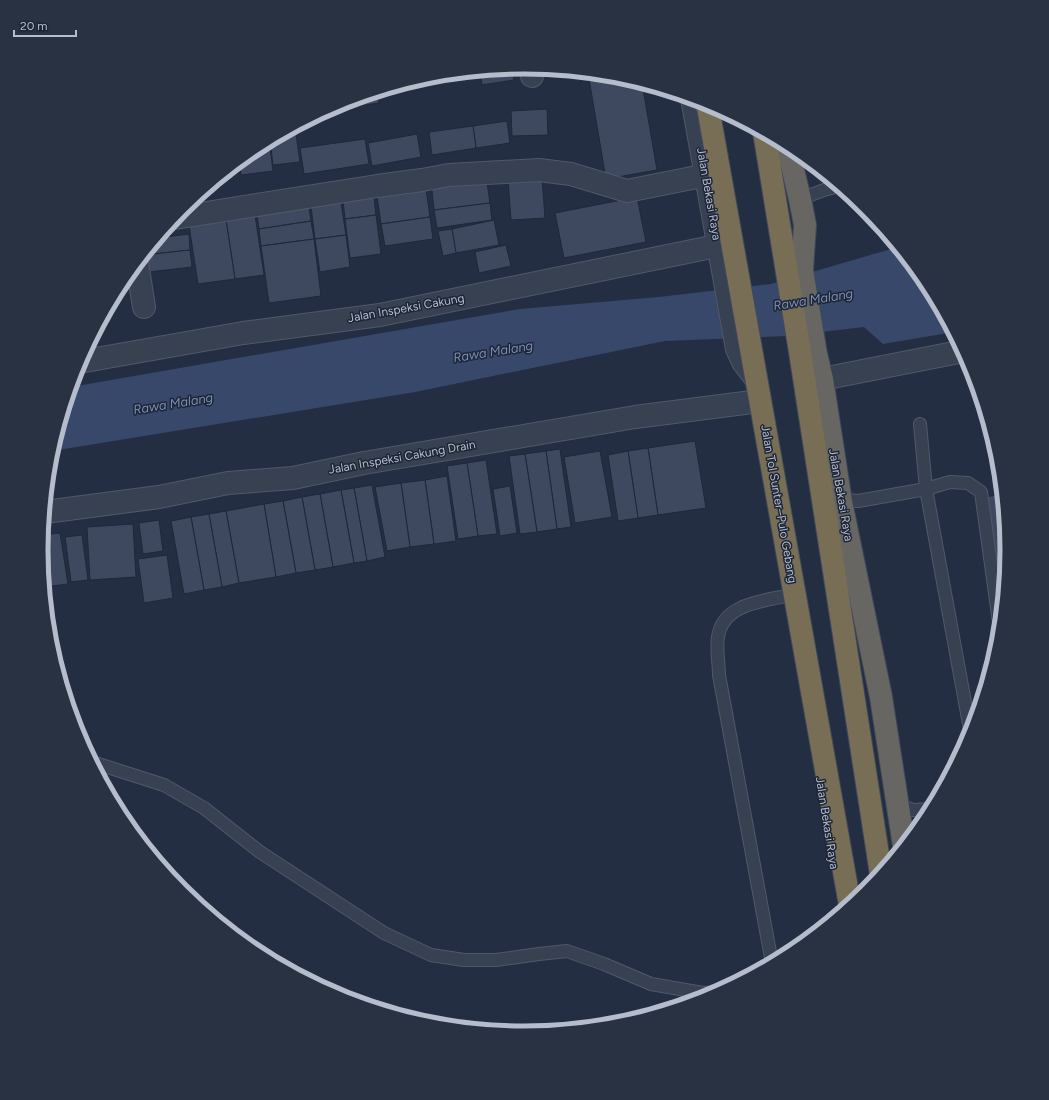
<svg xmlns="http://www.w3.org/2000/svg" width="1049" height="1100" font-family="Figtree,sans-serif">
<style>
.water{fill:#37486a}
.building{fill:#3e4960;stroke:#1f2839}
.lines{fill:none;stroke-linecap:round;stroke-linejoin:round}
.service-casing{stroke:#505969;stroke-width:14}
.minor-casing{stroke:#505969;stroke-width:24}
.tertiary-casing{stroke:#505969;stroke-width:24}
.trunk-casing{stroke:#404959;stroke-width:24}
.motorway-casing{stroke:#404959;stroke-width:24}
.service{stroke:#384151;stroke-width:12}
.minor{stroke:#384151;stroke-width:22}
.tertiary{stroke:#384151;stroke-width:22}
.trunk{stroke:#676663;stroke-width:22}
.motorway{stroke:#786d55;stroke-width:22}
.motorway-bridge-casing{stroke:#404959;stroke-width:24;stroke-linecap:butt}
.motorway-bridge{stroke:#786d55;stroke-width:22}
.labels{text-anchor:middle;stroke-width:3;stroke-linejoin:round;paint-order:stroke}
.street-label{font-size:12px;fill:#b5bccc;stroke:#1d2637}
.water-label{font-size:13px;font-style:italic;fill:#7b8fb5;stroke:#1d2637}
.rim{fill:none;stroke:#b5bccc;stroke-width:5}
</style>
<rect width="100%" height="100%" fill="#242e42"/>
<polygon class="water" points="898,247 927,282 954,332 883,344 864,327 787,336 665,341 415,392 52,451 71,387 520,309 659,297 771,284"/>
<g class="building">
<polygon points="512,68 514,80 482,85 480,71"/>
<polygon points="588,73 619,76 642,83 657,170 606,179"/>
<polygon points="377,92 379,103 338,109 338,104 340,103"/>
<polygon points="547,109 548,135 512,136 511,111"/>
<polygon points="507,121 510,143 476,148 473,126"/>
<polygon points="473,126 476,148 432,155 429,132"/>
<polygon points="296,134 300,162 273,165 270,140 278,136"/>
<polygon points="417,134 421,157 372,166 368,143"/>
<polygon points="365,139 369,164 304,174 300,148"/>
<polygon points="270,147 273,171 241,175 240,161 255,149"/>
<polygon points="486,175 490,203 434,210 431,182"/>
<polygon points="542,178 545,218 511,220 508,180"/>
<polygon points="426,189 430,217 381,224 377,196"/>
<polygon points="374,197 376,215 345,219 343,200"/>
<polygon points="637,197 646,242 564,258 555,213"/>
<polygon points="341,203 346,235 315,239 311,207"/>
<polygon points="490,203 492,220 437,228 434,210"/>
<polygon points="309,207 311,221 259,229 257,214"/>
<polygon points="255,215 264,275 235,279 226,220"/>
<polygon points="376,215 381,254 350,258 345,219"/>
<polygon points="430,217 433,239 385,246 381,224"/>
<polygon points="226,220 235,279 198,284 189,225"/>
<polygon points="494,220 499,245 456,253 452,229"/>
<polygon points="311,221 314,239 261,246 259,229"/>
<polygon points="452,229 456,253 443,256 438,231"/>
<polygon points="189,234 190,250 144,255 158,238"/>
<polygon points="346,235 350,267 320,272 315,239"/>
<polygon points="314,239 321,296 269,303 261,246"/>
<polygon points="506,245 511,266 479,273 475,252"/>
<polygon points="190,250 192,267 140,273 139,262 144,255"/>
<polygon points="695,441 706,508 658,515 648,448"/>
<polygon points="648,448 658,515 638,518 628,451"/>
<polygon points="560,449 571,527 557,529 546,451"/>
<polygon points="546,451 557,529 537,532 525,454"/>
<polygon points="600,451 612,517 575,523 564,457"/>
<polygon points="628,451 638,518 618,521 608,455"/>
<polygon points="525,454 537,532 520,534 509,456"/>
<polygon points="486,460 497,534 478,536 467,463"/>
<polygon points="467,463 478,536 458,539 447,466"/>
<polygon points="447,476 456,541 434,544 425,480"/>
<polygon points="425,480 434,544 410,547 401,483"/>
<polygon points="401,483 410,547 387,551 375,487"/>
<polygon points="372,485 385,557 367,561 354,488"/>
<polygon points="510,486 517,533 500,536 493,489"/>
<polygon points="354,488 367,561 354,563 341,490"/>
<polygon points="341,490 354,563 333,567 320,494"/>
<polygon points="320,494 333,567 315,570 302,497"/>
<polygon points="1003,494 1008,550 1002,609 985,497"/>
<polygon points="302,497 315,570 296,573 283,501"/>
<polygon points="283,501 296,573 276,577 264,504"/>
<polygon points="264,504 276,577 239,583 226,511"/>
<polygon points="226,511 239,583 222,587 209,514"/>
<polygon points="209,514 222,587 204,590 191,517"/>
<polygon points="191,517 204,590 184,594 171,521"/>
<polygon points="159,520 163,551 143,554 139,523"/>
<polygon points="133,524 136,577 90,580 87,527"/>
<polygon points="60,533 68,584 45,587 41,550 42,535"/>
<polygon points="82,535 88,580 71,582 65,537"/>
<polygon points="167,555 173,598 144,603 138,559"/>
</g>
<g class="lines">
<defs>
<g id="service">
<polyline points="800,199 824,190 839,186"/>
<polyline points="920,424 926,489 971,735"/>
<polyline points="841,502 849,500 858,501 926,489 950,482 968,483 981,492 1000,630"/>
<polyline points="92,762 164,785 204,808 260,852 384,933 431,955 464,960 496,960 539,954 567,951 604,964 651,984 703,993 719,992"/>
<polyline points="898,804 913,810 932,809"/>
<path d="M772,963L719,675C719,663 716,649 718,637C723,603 764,601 791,595"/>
</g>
<g id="minor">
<polyline points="531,67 532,76"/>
<polyline points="175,218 377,186 422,180 449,175 539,170 571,174 627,191 707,175"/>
<polyline points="137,263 144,307"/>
<polyline points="79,362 243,333 380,315 731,243"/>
<polyline points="822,379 964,351"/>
</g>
<g id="tertiary">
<polyline points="692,98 737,349 743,362 756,379"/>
<polyline points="45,512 159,497 228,483 293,478 364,463 635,417 760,401"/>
</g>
<polyline id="trunk" points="787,145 800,199 805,225 802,270 816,354 822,379 841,502 881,697 904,846"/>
<polyline id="motorway" points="764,132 800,352 881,874"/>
</defs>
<use href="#service" class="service-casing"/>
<use href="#minor" class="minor-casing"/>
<use href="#tertiary" class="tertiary-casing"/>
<use href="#trunk" class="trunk-casing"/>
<use href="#motorway" class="motorway-casing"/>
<use href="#service" class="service"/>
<use href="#minor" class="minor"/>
<use href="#tertiary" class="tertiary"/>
<use href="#trunk" class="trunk"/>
<use href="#motorway" class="motorway"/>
<defs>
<polyline id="motorway-bridge" points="707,102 850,905"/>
</defs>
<use href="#motorway-bridge" class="motorway-bridge-casing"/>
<use href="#motorway-bridge" class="motorway-bridge"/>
</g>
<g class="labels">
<g class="street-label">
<text transform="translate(709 194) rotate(80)" y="4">Jalan Bekasi Raya</text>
<text transform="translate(406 308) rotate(-10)" y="4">Jalan Inspeksi Cakung</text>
<text transform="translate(402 457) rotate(-10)" y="4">Jalan Inspeksi Cakung Drain</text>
<text transform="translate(841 495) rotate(80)" y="4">Jalan Bekasi Raya</text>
<text transform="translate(779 504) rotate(80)" y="4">Jalan Tol Sunter–Pulo Gebang</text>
<text transform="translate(827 823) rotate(81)" y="4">Jalan Bekasi Raya</text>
</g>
<g class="water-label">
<text transform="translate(813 299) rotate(-9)" y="5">Rawa Malang</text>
<text transform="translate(493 351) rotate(-9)" y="5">Rawa Malang</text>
<text transform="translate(173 403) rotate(-9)" y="5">Rawa Malang</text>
</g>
</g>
<path d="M0 0H1049V1100H0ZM48 550a476 476 0 1 1 952 0a476 476 0 1 1-952 0Z" fill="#293243" fill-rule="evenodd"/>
<path class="rim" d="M48 550a476 476 0 1 1 952 0a476 476 0 1 1-952 0Z"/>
<path d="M14 30v6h62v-6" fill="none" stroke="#b5bccc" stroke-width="2"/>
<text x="20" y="30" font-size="12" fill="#b5bccc" stroke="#1d2637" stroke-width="3" paint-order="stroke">20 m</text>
</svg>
